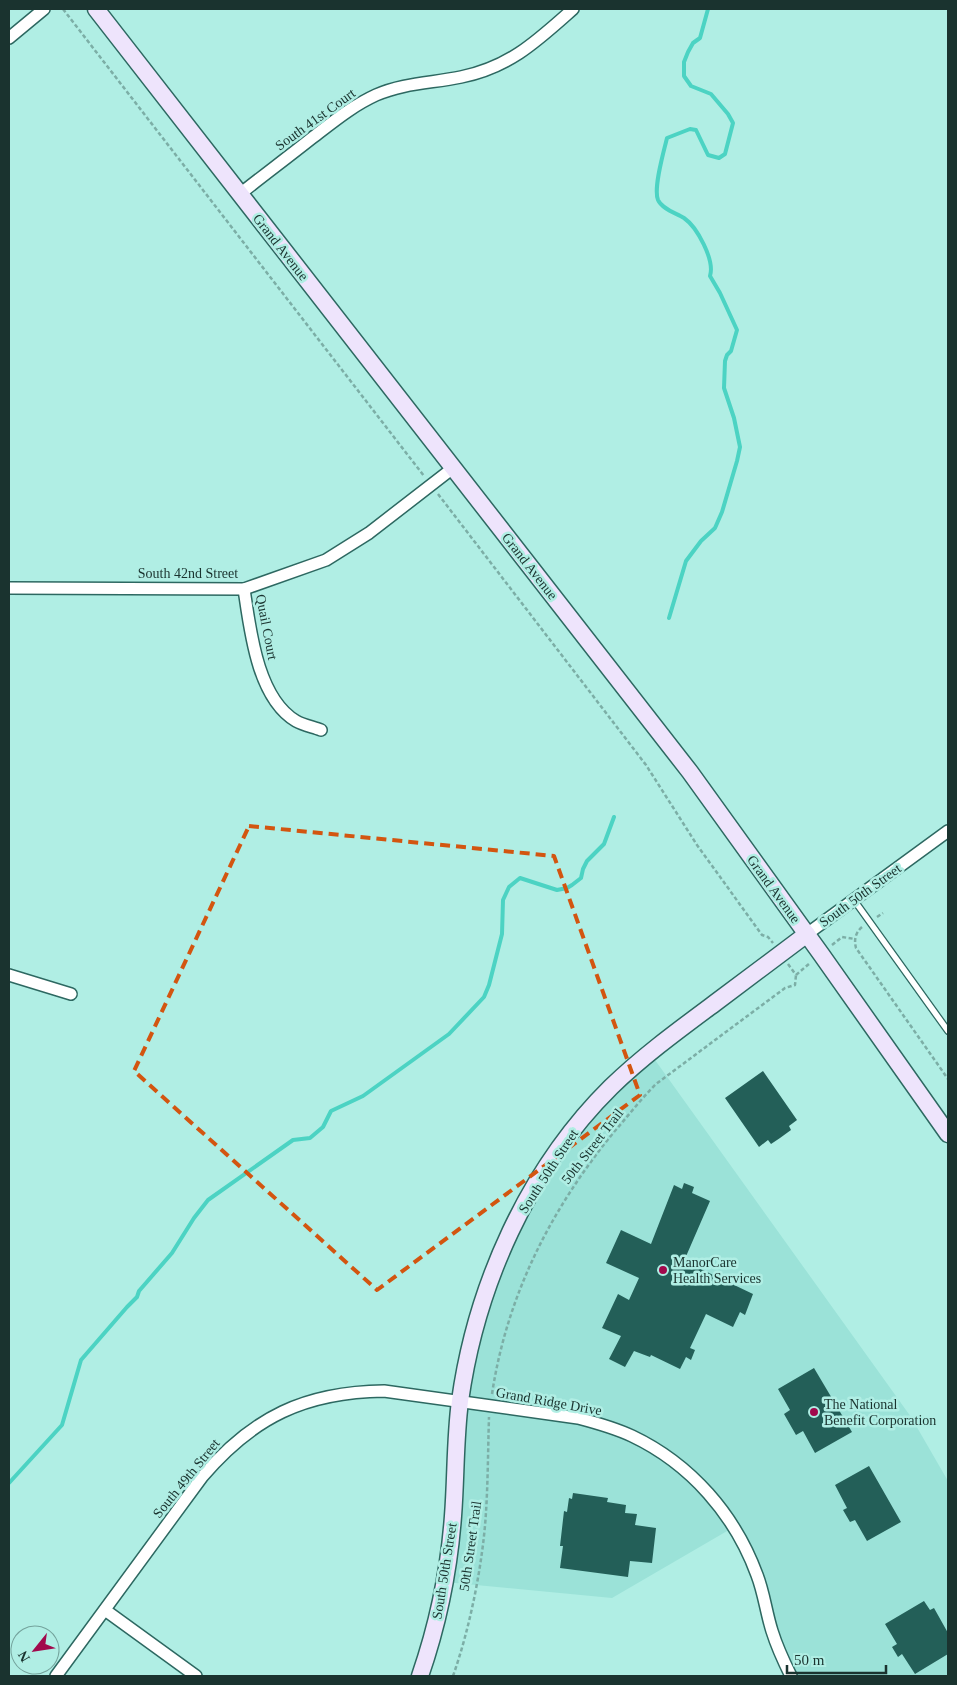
<svg xmlns="http://www.w3.org/2000/svg" width="957" height="1685" font-family="'Times New Roman',serif">
<style>
.built{fill:#9be2d8}
.lines{fill:none;stroke-linecap:round;stroke-linejoin:round}
.stream{stroke:#4cd3c3;stroke-width:4}
.building{fill:#235f58}
.lane-casing{stroke:#2d6861;stroke-width:8}
.street-casing{stroke:#2d6861;stroke-width:14}
.secondary-casing{stroke:#2d6861;stroke-width:19}
.path{stroke:#7caea6;stroke-width:2.5;stroke-dasharray:4 2.5;stroke-linecap:butt}
.lane{stroke:#fff;stroke-width:5.5}
.street{stroke:#fff;stroke-width:11}
.secondary{stroke:#eee4fc;stroke-width:16}
.marked{fill:none;stroke:#d35510;stroke-width:4;stroke-dasharray:10 6;stroke-linejoin:round}
.poi-dot{fill:#a1094c;stroke:#b0eee4;stroke-width:2}
.labels{text-anchor:middle;stroke-width:5;stroke-linejoin:round;paint-order:stroke}
.street-label{font-size:14px;fill:#1a332f;stroke:#b0eee4}
.poi-label{font-size:14px;fill:#1a332f;stroke:#b0eee4;text-anchor:start}
</style>
<rect width="100%" height="100%" fill="#b0eee4"/>
<polygon class="built" points="650,1053 911,1417 948,1481 948,1676 791,1676 734,1527 612,1598 445,1582 455,1471 482,1304 557,1151"/>
<g class="lines">
<g class="stream">
<path d="M669,618L686,561L701,541L715,528L722,512L737,461L740,447L734,418L724,388L725,361L727,355L731,351L737,330L720,293L710,276C715,260 697,227 684,218C676,213 662,209 658,200C653,188 664,151 667,138L690,129L696,130L708,155L719,158L725,154L733,123L728,114L711,94L691,86L684,76V62L688,52L693,43L700,38L708,9"/>
<polyline points="9,1483 62,1425 81,1360 127,1307 137,1297 139,1291 172,1253 194,1218 208,1200 293,1140 310,1138 323,1127 331,1111 363,1096 449,1034 484,997 489,985 502,934 503,900 509,887 520,878 557,890 567,888 572,885 581,878 583,869 587,861 604,844 614,817"/>
</g>
</g>
<g class="building">
<polygon points="763,1071 797,1120 789,1126 791,1130 780,1138 771,1144 768,1140 759,1147 725,1098"/>
<polygon points="684,1183 694,1187 692,1193 710,1201 684,1261 753,1294 745,1315 740,1312 733,1327 706,1314 690,1348 695,1350 691,1360 686,1357 680,1369 651,1355 650,1357 634,1351 625,1367 609,1359 621,1336 602,1328 618,1294 629,1300 639,1278 606,1263 621,1230 651,1244 674,1185 682,1189"/>
<polygon points="814,1368 852,1432 815,1453 803,1431 796,1435 784,1414 790,1410 778,1389"/>
<polygon points="869,1466 901,1522 867,1541 855,1520 850,1522 843,1510 847,1508 835,1485"/>
<polygon points="573,1493 608,1498 607,1502 626,1505 625,1513 637,1514 635,1525 656,1528 652,1563 630,1561 628,1577 560,1568 563,1546 560,1546 564,1511 567,1512 569,1498 572,1499"/>
<polygon points="924,1601 930,1610 934,1608 948,1633 948,1654 915,1674 902,1654 898,1657 892,1647 897,1644 885,1624"/>
</g>
<g class="lines">
<defs>
<polyline id="lane" points="854,900 948,1031"/>
<g id="street">
<polyline points="9,38 44,9"/>
<path d="M240,194C264,175 288,157 312,138C333,122 352,106 376,95C403,83 432,83 461,77C510,67 537,41 573,9"/>
<polyline points="9,588 244,589 326,560 369,533 453,468"/>
<path d="M244,589C250,629 257,698 296,721C303,725 313,727 321,730"/>
<polyline points="807,934 948,831"/>
<polyline points="9,975 71,994"/>
<polyline points="105,1610 196,1676"/>
<path d="M56,1676L202,1477C253,1417 305,1392 384,1391L578,1418C597,1423 615,1428 632,1436C691,1464 735,1515 757,1575C764,1593 766,1612 772,1631C777,1647 784,1662 791,1676"/>
</g>
<g id="secondary">
<polyline points="96,9 690,772 821,954 948,1134"/>
<path d="M420,1676C438,1624 449,1571 453,1516C456,1478 455,1439 460,1401C476,1286 528,1169 611,1087C643,1056 680,1029 715,1003C746,980 776,957 807,934"/>
</g>
</defs>
<use href="#lane" class="lane-casing"/>
<use href="#street" class="street-casing"/>
<use href="#secondary" class="secondary-casing"/>
<g class="path">
<polyline points="63,9 424,476"/>
<polyline points="438,494 646,765 697,845 762,935 768,937 773,943"/>
<polyline points="877,917 883,913"/>
<path d="M862,927C855,933 854,940 856,948L948,1079"/>
<polyline points="832,945 842,937 855,939"/>
<polyline points="788,964 796,975"/>
<polyline points="796,975 810,963"/>
<path d="M492,1394C507,1295 551,1209 614,1132C628,1116 641,1099 656,1084L785,988L795,985L796,975"/>
<path d="M453,1676C470,1628 483,1563 486,1512C488,1480 488,1448 489,1417"/>
</g>
<use href="#lane" class="lane"/>
<use href="#street" class="street"/>
<use href="#secondary" class="secondary"/>
</g>
<path class="marked" d="M249,826L554,856L640,1095L377,1290L134,1071Z"/>
<g class="poi-dot">
<circle cx="663" cy="1270" r="5"/>
<circle cx="814" cy="1412" r="5"/>
</g>
<g class="labels">
<g class="street-label">
<text transform="translate(315 119) rotate(-36)" y="5">South 41st Court</text>
<text transform="translate(281 247) rotate(52)" y="5">Grand Avenue</text>
<text transform="translate(530 566) rotate(52)" y="5">Grand Avenue</text>
<text x="188" y="578">South 42nd Street</text>
<text transform="translate(267 627) rotate(79)" y="5">Quail Court</text>
<text transform="translate(774 889) rotate(54)" y="5">Grand Avenue</text>
<text transform="translate(860 895) rotate(-36)" y="5">South 50th Street</text>
<text transform="translate(592 1146) rotate(-52)" y="5">50th Street Trail</text>
<text transform="translate(548 1171) rotate(-57)" y="5">South 50th Street</text>
<text transform="translate(549 1401) rotate(10)" y="5">Grand Ridge Drive</text>
<text transform="translate(186 1478) rotate(-51)" y="5">South 49th Street</text>
<text transform="translate(470 1546) rotate(-82)" y="5">50th Street Trail</text>
<text transform="translate(444 1571) rotate(-81)" y="5">South 50th Street</text>
</g>
<g class="poi-label">
<text x="673" y="1267">ManorCare<tspan x="673" dy="16">Health Services</tspan></text>
<text x="824" y="1409">The National<tspan x="824" dy="16">Benefit Corporation</tspan></text>
</g>
</g>
<rect width="957" height="1685" fill="none" stroke="#1a332f" stroke-width="20"/>
<g transform="translate(35 1650) rotate(240)"><circle r="24" fill="#b0eee4" stroke="#74a39c"/>
<path d="M0-4L9 19L0 12L-9 19Z" fill="#a1094c"/>
<text y="-8" font-size="14" font-weight="bold" text-anchor="middle" fill="#1a332f">N</text>
</g>
<path d="M787 1665v8h99v-8" fill="none" stroke="#1a332f" stroke-width="2.5"/>
<text x="794" y="1665" font-size="15" fill="#1a332f" stroke="#b0eee4" stroke-width="4" paint-order="stroke">50 m</text>
</svg>
